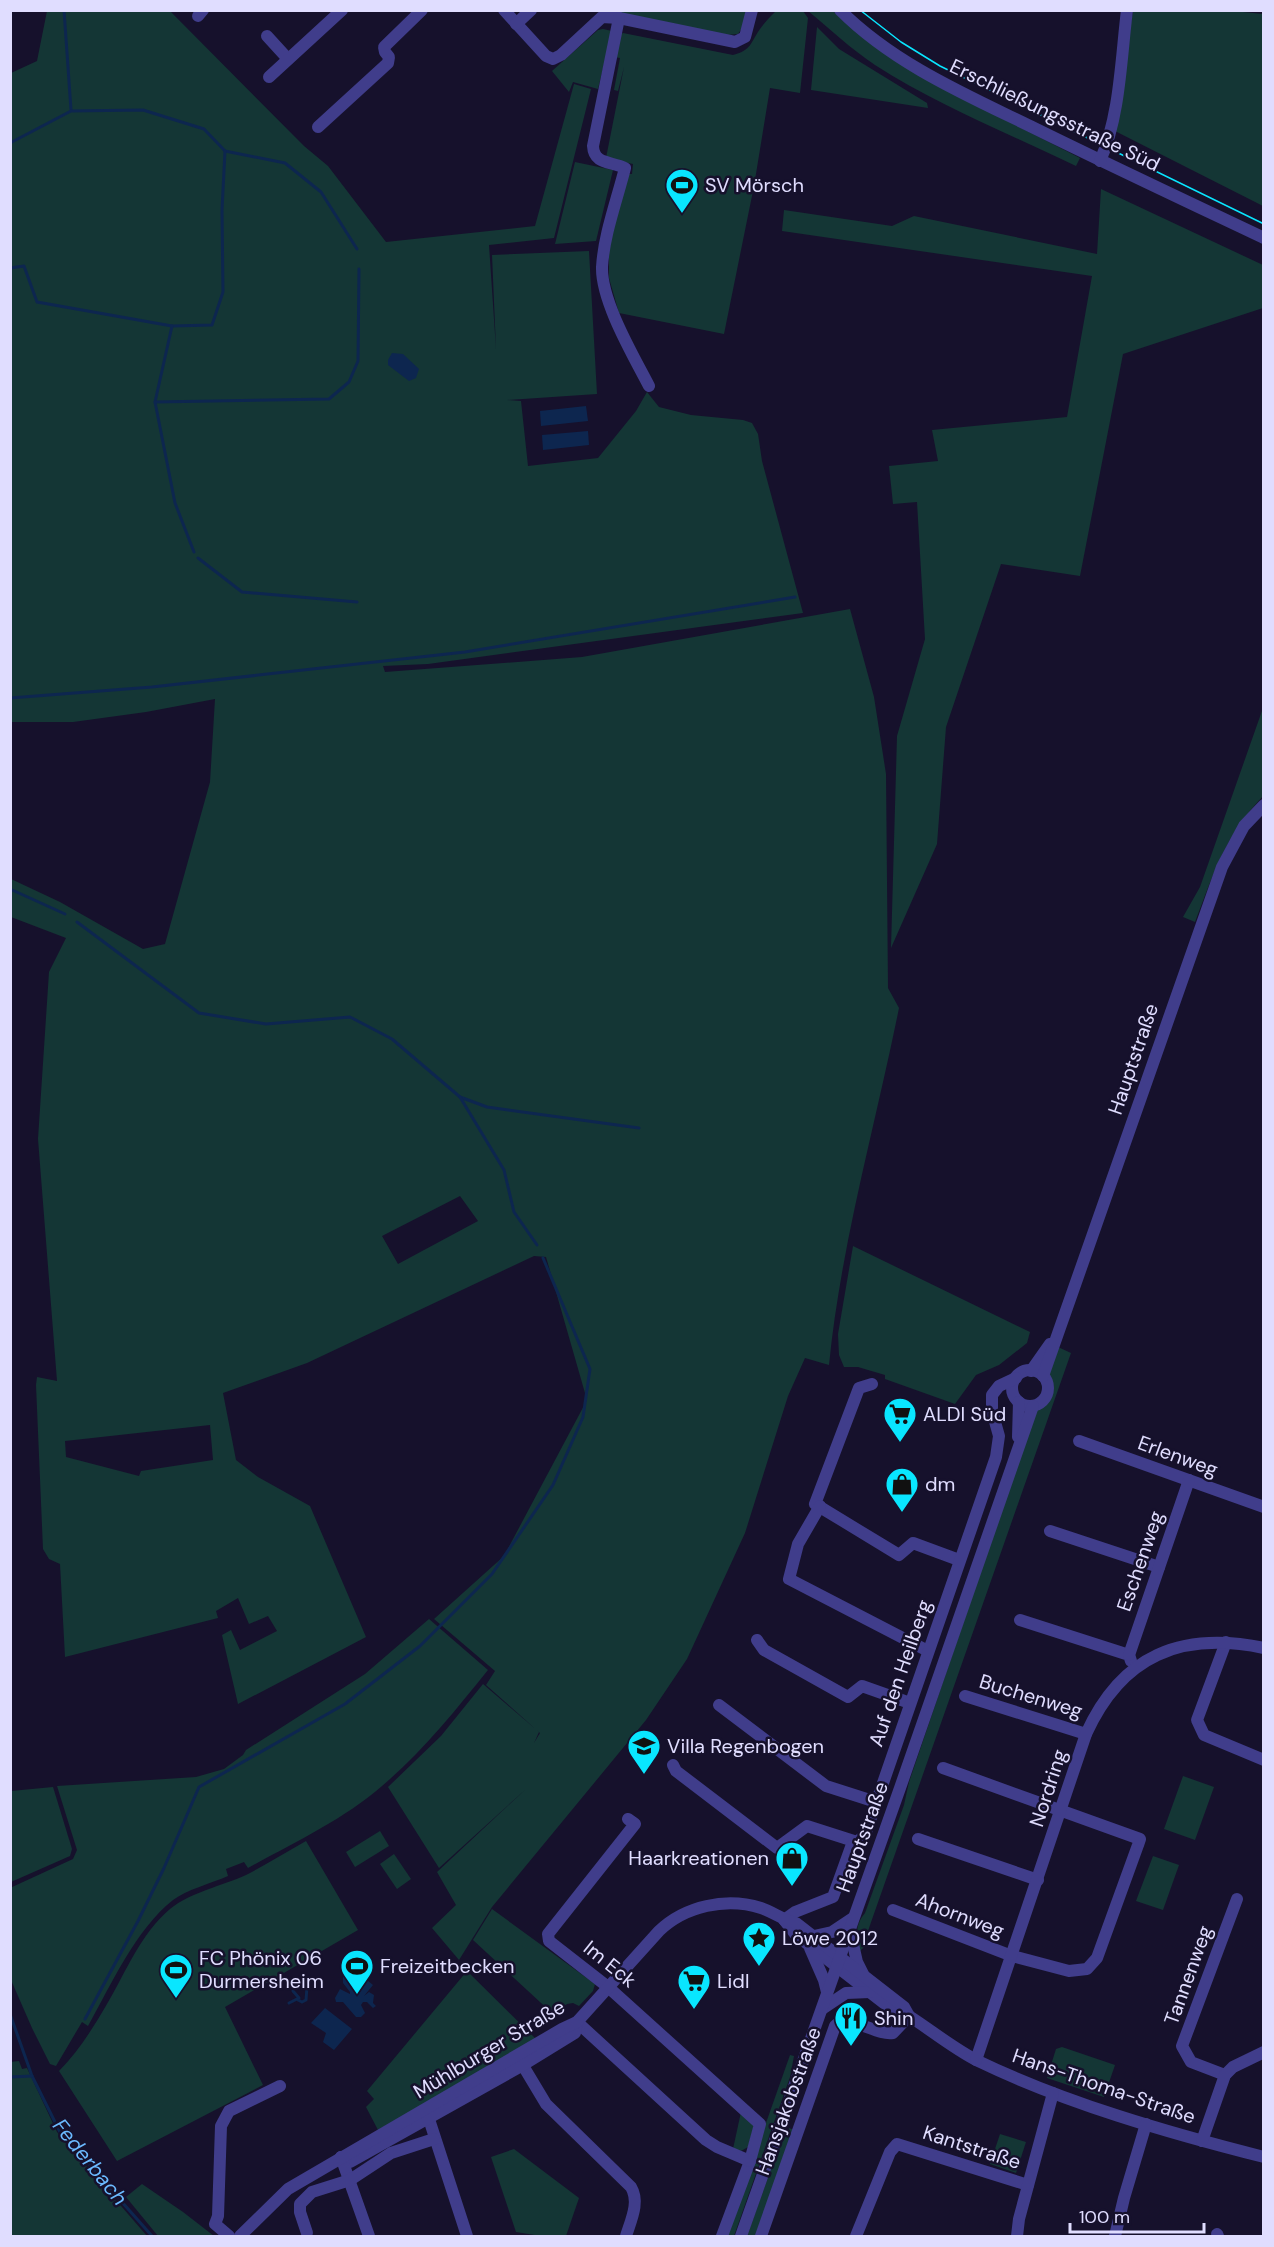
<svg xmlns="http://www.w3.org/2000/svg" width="1274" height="2247" font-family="'DM Sans',sans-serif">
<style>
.green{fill:#143635;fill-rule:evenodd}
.water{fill:#0d264f}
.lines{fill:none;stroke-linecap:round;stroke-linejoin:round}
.stream{stroke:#0d264f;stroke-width:3}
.minor{stroke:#403d8b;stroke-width:12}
.tram{stroke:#09e6ff;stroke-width:1.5}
.labels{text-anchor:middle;stroke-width:5;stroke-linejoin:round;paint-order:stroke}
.street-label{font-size:20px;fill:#e0ddff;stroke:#16112c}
.poi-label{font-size:20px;fill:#e0ddff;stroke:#16112c;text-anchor:start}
.water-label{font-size:21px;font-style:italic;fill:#6bbaff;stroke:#16112c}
</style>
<rect width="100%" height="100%" fill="#16112c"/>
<g class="green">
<polygon points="1223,10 1263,14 1263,206 1113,130 1133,11"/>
<path d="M47,11H170L304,146L328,166L386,242L535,226L574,84L591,89L554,238L489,245L496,349L492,255L589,251L597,394L507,400L521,401L528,466L598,458L636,411L647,392L659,407L691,415L743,420L752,423L758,434L762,461L803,613L428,664L383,666L385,672L582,657L850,609L874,697L886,774L888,988L899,1008C875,1127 841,1244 829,1365L805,1358L788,1396L745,1533L687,1659L646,1720L492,1907L459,1960L432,1928L456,1905L437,1872L527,1788L439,1868L388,1787L441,1736L483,1684L539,1732L534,1743L540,1733L486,1685L495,1671L434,1619L504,1556L587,1400L546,1257L534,1256L307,1363L223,1393L236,1460L258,1477L310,1506L366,1637L238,1704L222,1635L231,1630L240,1650L277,1631L268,1616L249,1624L238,1598L216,1611L218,1618L65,1657L60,1564L49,1559L43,1549L36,1385L37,1377L57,1381L38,1139L49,972L66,938L11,917V879L60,902L143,949L165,944L210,782L215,699L146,712L73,722H11V73L37,61ZM460,1196L478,1221L398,1264L382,1236ZM210,1425L213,1460L141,1471L139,1476L66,1457L65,1441Z"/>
<polygon points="607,11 747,11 745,24 738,34 727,35"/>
<path d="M776,11H803L808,18L800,93L770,88L754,186L724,334L619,313L609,278V242L627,174H632L633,164L606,158L624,67L618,91L614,90L620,58L614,57L619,35L623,33L733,55C752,50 750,43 760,29C764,23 770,17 776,11Z"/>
<path d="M808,11H833L843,21L916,74L1080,158L1076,166C1010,134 937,105 875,65C851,49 830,29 808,11Z"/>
<polygon points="817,27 839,49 927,103 928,108 811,90"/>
<polygon points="603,29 612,31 598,89 573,82 569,92 552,71 598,30"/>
<polygon points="575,162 613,170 596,241 555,244"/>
<polygon points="1101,189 1263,265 1263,308 1123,354 1080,576 1001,564 946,727 937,844 891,948 897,736 925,639 917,502 893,504 889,466 938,461 932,430 1067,417 1092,276 782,231 784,210 892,226 914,216 1097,254"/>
<path d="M1263,708V796C1224,838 1215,870 1195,922L1183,917L1200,887Z"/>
<polygon points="853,1246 1030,1332 1027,1343 999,1365 976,1375 955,1404 885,1379 885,1375 858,1367 844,1367 839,1355 838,1334"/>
<path d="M1058,1347L1071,1353L869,1928L867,1944L859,1952C857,1936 854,1926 865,1913L904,1805L909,1782L1036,1409C1051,1394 1048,1394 1047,1375C1047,1367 1055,1355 1058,1347Z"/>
<path d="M429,1619L488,1670C455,1711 422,1752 382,1786C343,1820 293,1843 248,1868L244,1862L226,1869L228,1876C212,1883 186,1890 173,1900C136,1929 111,1985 88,2026L82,2022L56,2066L50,2064L32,2028L11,1980L10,1888L73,1859L77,1850L57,1786L196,1777L224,1769L243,1755L246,1750L365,1674Z"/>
<polygon points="1183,1776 1214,1787 1195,1840 1164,1829"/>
<polygon points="53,1787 72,1849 70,1856 11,1882 11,1791"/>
<polygon points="380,1831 389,1846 355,1867 346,1852"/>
<path d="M306,1841L358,1930L225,2007L263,2085L117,2161L59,2071C78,2052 93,2028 107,2004C126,1972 141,1933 170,1909C191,1892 222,1886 246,1875C266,1865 286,1852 306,1841Z"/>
<polygon points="394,1854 411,1879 397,1889 380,1864"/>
<polygon points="1153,1856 1179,1865 1163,1910 1136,1901"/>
<polygon points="492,1909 595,1984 593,1991 579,2006 573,2003 567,2004 553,2014 473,1940"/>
<polygon points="467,1971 537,2040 378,2130 366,2107 374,2099 367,2091"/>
<polygon points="1062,2047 1115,2065 1104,2097 1047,2078 1056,2049"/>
<polygon points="790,2055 794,2056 790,2077 734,2236 726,2236"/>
<polygon points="19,2061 22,2069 27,2068 57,2132 147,2236 11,2236 10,2062"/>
<polygon points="741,2112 754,2125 748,2147 741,2151 733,2149"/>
<polygon points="789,2128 794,2130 756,2236 747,2236 775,2158"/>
<polygon points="1000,2134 1026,2142 1016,2173 990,2164"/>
<polygon points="514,2149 579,2198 566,2236 541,2236 516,2232 491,2157"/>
<polygon points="142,2184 183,2212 214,2236 158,2236 126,2197"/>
</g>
<g class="water">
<polygon points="392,353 403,354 419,369 416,378 409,381 388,365 388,360"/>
<polygon points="586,406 588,421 541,426 540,411"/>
<polygon points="588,431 589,445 543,450 542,435"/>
<polygon points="356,1971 373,1985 364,1996 369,1992 374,1995 373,2003 376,2006 373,2008 367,2002 363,2002 361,2005 365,2013 361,2017 356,2017 343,2002 336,2002 335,1998 340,1989 350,1994 350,1992 343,1983 343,1977 350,1972"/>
<polygon points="325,2008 352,2029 334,2050 323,2042 326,2033 311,2023"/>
</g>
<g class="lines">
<g class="stream">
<polyline points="64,10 71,110"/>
<polyline points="10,143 71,111 143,110 204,129 225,151 285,163 321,192 357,249"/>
<polyline points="10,268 24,266 37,302 172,326 212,325 223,292 222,210 225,151"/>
<polyline points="172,326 155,402 175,503 194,552"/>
<polyline points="155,402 329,399 349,382 358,361 359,269"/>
<polyline points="198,558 242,592 357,602"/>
<polyline points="10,698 152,687 465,652 795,597"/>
<polyline points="10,889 65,914"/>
<polyline points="77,922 199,1013 266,1024 350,1017 392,1039 460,1097 487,1107 639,1128"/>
<polyline points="460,1097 504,1170 514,1212 537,1245"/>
<polyline points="298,2000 302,2002 306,2000 307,1987"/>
<polyline points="289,2003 299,1998 293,1991"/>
<polyline points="10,2014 32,2076 60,2132 152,2236"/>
<polyline points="85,2019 138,1921 164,1868 199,1787 345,1704 420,1646 492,1574 553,1485 583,1417 590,1369 543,1258"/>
<polyline points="10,2077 32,2076"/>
</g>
<g class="minor">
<polyline points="504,10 546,56 553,59 561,55 602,17 619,18 735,42 745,37 752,10"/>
<path d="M840,10C893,63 964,94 1030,126C1107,164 1186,201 1264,238"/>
<polyline points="198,16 203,10"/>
<path d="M619,18L593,146C594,165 611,161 625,168C617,200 604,234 602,267C601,301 633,355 649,386"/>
<polyline points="516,24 531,10"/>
<polyline points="267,36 288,59"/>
<polyline points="269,77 342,10"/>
<polyline points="318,127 388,63 389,57 385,52 384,47 422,10"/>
<path d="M1100,161C1120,117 1121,58 1127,10"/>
<circle cx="1030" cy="1388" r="18"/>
<polyline points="1031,1371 1050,1344"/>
<polyline points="1043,1376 1222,867 1244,826 1264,805"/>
<polyline points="872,1384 859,1388 815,1504 899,1555 913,1543 959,1560"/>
<polyline points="1018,1437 1019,1402"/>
<polyline points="1079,1441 1264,1507"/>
<polyline points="820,1506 798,1544 789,1579 928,1651"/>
<polyline points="1050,1531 1159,1567"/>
<polyline points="1020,1620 1129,1655 1131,1661"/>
<polyline points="757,1640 764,1650 848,1697 862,1686 910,1703"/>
<polyline points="1226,1642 1197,1720 1204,1735 1264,1760"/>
<polyline points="1129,1655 1189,1480"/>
<polyline points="965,1696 1086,1734"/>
<polyline points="719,1705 826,1786 876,1802"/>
<polyline points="673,1765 676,1771 777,1848 807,1826 857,1842"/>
<polyline points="628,1819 635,1824 548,1934 549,1941 608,1987 760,2124 750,2161 722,2236"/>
<polyline points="918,1839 1038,1880"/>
<polyline points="893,1910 1012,1956 1069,1971 1087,1969 1097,1958 1138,1845 1140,1839 943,1768"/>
<polyline points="784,1920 795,1912 833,1897 851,1847 865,1835 996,1457 999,1436 992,1411 992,1395 999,1386 1016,1378"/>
<path d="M785,1921L796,1935L898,2014L909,2016C931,2030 954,2049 978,2061C1065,2103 1169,2133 1264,2157"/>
<polyline points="850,1931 857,1962 863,1974"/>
<polyline points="814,1936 832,1932 853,1918"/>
<polyline points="810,1948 824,1980 827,1992"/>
<polyline points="822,2009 846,1993 870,1992"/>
<polyline points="577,2022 706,2140 717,2147 750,2161"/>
<path d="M519,2059L546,2104L631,2187C640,2202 631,2220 626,2236"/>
<path d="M976,2060L1086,1734C1122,1655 1181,1631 1264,1648"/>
<polyline points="1225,2075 1191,2062 1182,2046 1237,1899"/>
<polyline points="427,2113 467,2236"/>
<polyline points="1202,2141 1225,2075 1233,2067 1264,2052"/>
<polyline points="341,2157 350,2162 523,2065 575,2033 577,2022"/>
<polyline points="341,2157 369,2236"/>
<polyline points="307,2233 300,2212 300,2204 312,2192 350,2180 391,2153 434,2139"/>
<polyline points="1217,2234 1218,2236"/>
<polyline points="229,2236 215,2224 218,2216 221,2126 229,2111 280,2086"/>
<path d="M240,2236L288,2189L562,2029L577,2022L659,1931C685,1906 726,1897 761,1908C773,1912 783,1920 796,1923L904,2007L909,2016"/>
<polyline points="741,2236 900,1788 1033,1406"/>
<path d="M761,2236L835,2026C847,2012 876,2036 893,2033L909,2016"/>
<polyline points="856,2236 890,2152 897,2144 1028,2185"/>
<polyline points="1017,2236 1019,2219 1053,2093"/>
<polyline points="1115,2236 1124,2198 1146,2124"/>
</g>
<polyline class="tram" points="860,10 901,42 940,66 1264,224"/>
</g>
<defs>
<symbol id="stadium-pin" viewBox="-11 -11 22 30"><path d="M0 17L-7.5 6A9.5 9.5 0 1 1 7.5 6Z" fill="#09e6ff" stroke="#16112c"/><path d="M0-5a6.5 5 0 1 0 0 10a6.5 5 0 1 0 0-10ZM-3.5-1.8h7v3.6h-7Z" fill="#111"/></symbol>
<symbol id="supermarket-pin" viewBox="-11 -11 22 30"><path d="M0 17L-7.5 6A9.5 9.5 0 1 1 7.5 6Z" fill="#09e6ff" stroke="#16112c"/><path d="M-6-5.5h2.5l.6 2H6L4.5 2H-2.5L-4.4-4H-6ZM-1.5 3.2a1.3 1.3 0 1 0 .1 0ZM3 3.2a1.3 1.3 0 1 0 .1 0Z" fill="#111"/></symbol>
<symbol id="shop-pin" viewBox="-11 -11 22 30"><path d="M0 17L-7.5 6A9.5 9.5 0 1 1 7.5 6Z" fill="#09e6ff" stroke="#16112c"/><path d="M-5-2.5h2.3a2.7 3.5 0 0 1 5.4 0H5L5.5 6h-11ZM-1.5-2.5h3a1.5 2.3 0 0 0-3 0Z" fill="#111"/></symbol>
<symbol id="school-pin" viewBox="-11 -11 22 30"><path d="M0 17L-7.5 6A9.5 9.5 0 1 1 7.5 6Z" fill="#09e6ff" stroke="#16112c"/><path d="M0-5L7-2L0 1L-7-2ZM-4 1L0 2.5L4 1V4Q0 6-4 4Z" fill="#111"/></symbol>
<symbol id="sight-pin" viewBox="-11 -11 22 30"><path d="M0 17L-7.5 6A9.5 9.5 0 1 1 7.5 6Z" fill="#09e6ff" stroke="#16112c"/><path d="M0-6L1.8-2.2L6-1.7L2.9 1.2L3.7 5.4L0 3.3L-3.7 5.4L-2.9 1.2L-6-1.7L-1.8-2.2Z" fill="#111"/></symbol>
<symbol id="restaurant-pin" viewBox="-11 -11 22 30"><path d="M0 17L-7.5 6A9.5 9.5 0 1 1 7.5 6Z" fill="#09e6ff" stroke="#16112c"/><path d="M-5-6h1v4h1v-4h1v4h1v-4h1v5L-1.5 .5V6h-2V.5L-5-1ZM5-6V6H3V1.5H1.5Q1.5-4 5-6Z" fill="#111"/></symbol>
</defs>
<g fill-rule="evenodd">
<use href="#stadium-pin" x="663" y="166" width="38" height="52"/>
<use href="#supermarket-pin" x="881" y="1395" width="38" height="52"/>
<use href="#shop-pin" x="883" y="1465" width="38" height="52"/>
<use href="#school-pin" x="625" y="1727" width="38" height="52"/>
<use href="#shop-pin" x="773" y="1839" width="38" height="52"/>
<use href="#sight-pin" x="740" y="1919" width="38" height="52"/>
<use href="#stadium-pin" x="338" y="1947" width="38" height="52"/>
<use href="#stadium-pin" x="157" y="1951" width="38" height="52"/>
<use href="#supermarket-pin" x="675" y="1962" width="38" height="52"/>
<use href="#restaurant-pin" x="832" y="1999" width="38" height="52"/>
</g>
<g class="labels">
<g class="street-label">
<text transform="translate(1055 115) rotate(26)" y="7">Erschließungsstraße Süd</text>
<text transform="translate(1133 1059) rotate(-71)" y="7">Hauptstraße</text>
<text transform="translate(1178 1456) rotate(20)" y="7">Erlenweg</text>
<text transform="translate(1140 1561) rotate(-71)" y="7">Eschenweg</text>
<text transform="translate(900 1673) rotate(-71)" y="7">Auf den Heilberg</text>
<text transform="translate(1031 1696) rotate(17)" y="7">Buchenweg</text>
<text transform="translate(1048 1788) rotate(-72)" y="7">Nordring</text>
<text transform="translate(862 1837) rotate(-70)" y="7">Hauptstraße</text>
<text transform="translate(960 1915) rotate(21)" y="7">Ahornweg</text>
<text transform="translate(610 1964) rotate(39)" y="7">Im Eck</text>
<text transform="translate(1188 1975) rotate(-70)" y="7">Tannenweg</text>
<text transform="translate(489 2049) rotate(-31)" y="7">Mühlburger Straße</text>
<text transform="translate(1104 2086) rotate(19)" y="7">Hans-Thoma-Straße</text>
<text transform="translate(788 2101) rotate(-70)" y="7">Hansjakobstraße</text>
<text transform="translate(972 2147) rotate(18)" y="7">Kantstraße</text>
</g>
<g class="poi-label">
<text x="705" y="192">SV Mörsch</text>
<text x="923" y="1421">ALDI Süd</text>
<text x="925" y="1491">dm</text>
<text x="667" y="1753">Villa Regenbogen</text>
<text x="769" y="1865" text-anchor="end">Haarkreationen</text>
<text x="782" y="1945">Löwe 2012</text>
<text x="199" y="1965">FC Phönix 06<tspan x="199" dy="23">Durmersheim</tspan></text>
<text x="380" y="1973">Freizeitbecken</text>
<text x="717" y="1988">Lidl</text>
<text x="874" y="2025">Shin</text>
</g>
<g class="water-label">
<text transform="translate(90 2162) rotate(51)" y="7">Federbach</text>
</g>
</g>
<rect width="1274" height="2247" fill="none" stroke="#e0ddff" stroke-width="24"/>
<path d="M1070 2223v9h134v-9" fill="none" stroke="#e0ddff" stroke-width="3"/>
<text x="1079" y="2223" font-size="18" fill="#e0ddff" stroke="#16112c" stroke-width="4.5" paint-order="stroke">100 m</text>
</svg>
